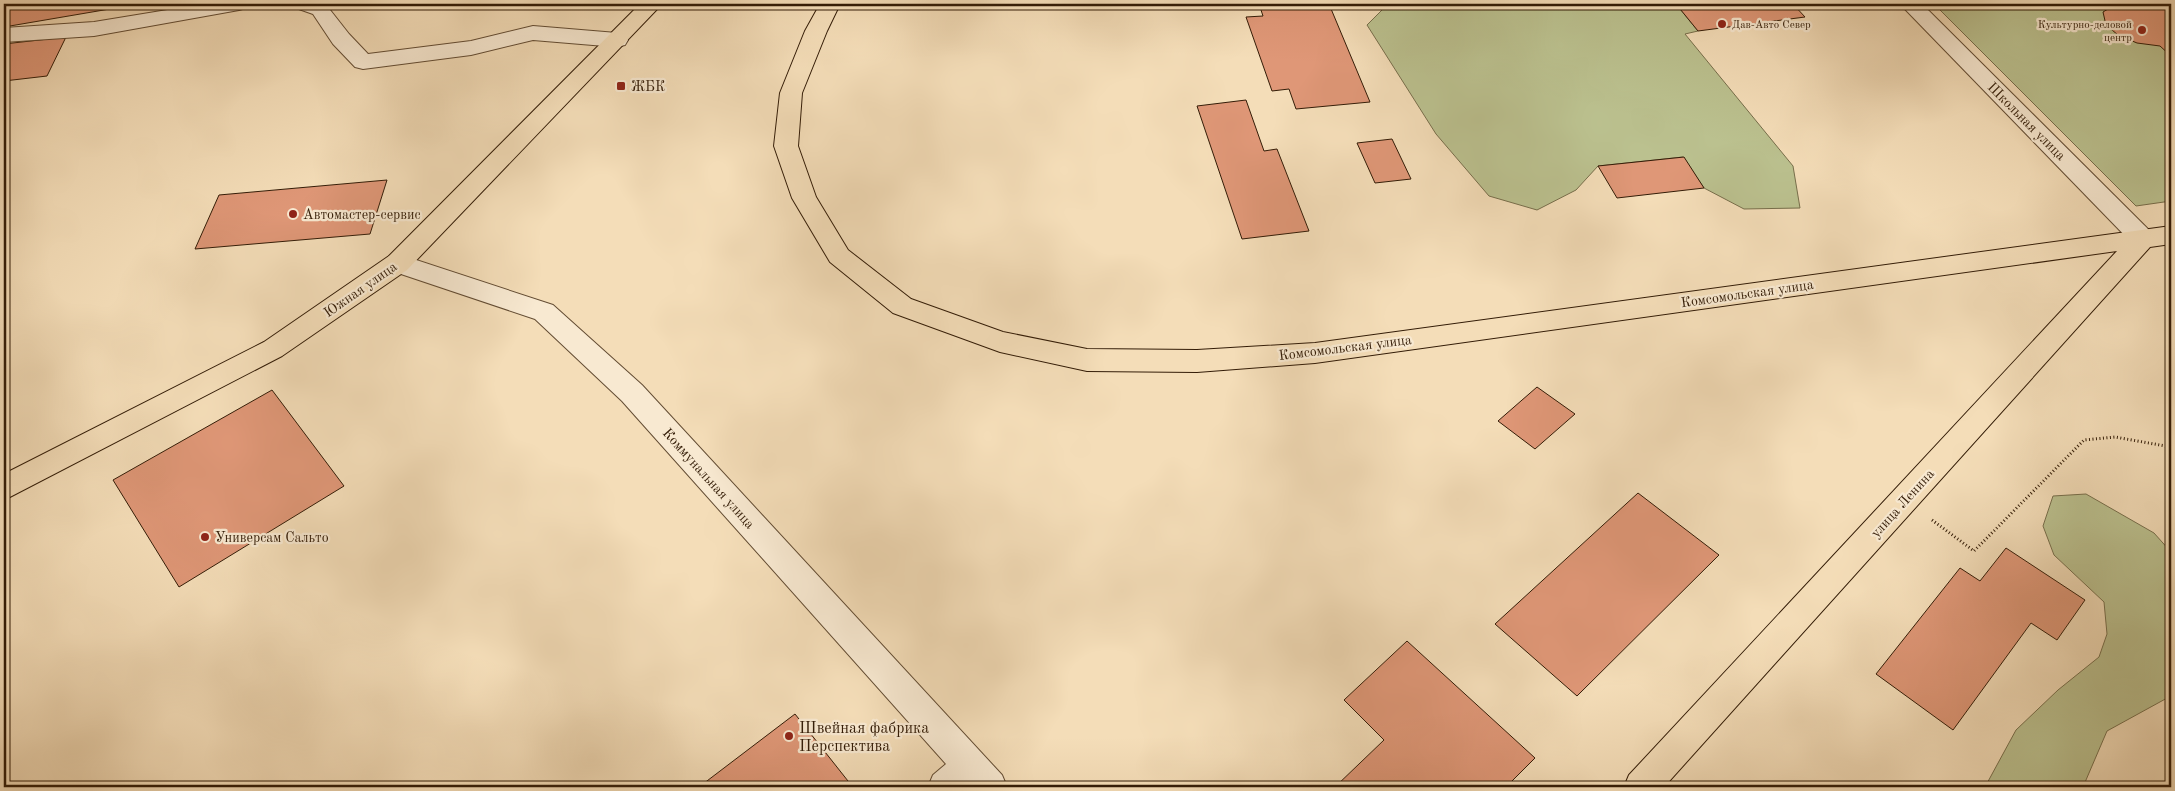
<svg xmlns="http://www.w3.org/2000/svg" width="2175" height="791" font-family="'Old Standard TT',serif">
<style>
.green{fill:#bbc18f;stroke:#776e4b}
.building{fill:#df9777;stroke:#331c07}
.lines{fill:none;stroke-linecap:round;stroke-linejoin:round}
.minor-casing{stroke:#634c33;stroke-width:2}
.major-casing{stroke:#331c07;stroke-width:2}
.path{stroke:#331c07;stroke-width:3;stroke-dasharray:1 2.5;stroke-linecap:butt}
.minor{fill:#f8e9d1;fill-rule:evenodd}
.major{fill:#f4ddb8;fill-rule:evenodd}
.poi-dot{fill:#8f2418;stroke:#f8e9d1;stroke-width:2}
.labels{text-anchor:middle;stroke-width:4.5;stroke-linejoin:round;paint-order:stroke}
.far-poi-label{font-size:11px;fill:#331c07;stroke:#f8e9d1;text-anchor:start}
.poi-label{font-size:14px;fill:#331c07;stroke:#f8e9d1;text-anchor:start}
.street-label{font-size:14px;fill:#331c07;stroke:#f8e9d1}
.near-poi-label{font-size:16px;fill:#331c07;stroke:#f8e9d1;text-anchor:start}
</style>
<rect width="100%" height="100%" fill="#f4ddb8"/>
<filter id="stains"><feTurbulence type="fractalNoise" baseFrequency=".004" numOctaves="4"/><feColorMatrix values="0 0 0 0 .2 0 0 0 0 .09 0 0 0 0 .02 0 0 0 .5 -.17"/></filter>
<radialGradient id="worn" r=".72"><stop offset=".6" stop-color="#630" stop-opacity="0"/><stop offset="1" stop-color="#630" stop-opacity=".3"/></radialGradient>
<g class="green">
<polygon points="1388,4 1676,4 1698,31 1685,34 1793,166 1800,208 1744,209 1704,188 1683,157 1598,166 1576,190 1537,210 1489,196 1436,134 1367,25"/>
<polygon points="1934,4 2171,4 2171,201 2136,206"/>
<polygon points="2086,494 2154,533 2171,552 2171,694 2169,697 2107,731 2083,787 1985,787 2016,730 2058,690 2099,657 2107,634 2104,602 2054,555 2043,526 2053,496"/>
</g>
<g class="building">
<polygon points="4,4 139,4 4,27"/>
<polygon points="1259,4 1329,4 1370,102 1296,109 1289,89 1272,91 1246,17 1263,16"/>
<polygon points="1676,4 1793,4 1805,17 1698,31"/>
<polygon points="2110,4 2171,4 2171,56 2160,46 2137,43 2118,35 2106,25 2103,12 2113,6"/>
<polygon points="66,37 47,76 4,81 4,44"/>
<polygon points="1246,100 1264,151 1277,149 1309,231 1242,239 1197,106"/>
<polygon points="1392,139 1411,179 1375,183 1357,143"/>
<polygon points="1684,157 1704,188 1617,198 1598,166"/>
<polygon points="387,180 370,234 195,249 219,195"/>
<polygon points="1537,387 1575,414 1535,449 1498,421"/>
<polygon points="272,390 344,486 179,587 113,480"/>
<polygon points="1638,493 1719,555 1577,696 1495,624"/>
<polygon points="2006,548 2085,600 2057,640 2031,623 1953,730 1876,674 1960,568 1980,581"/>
<polygon points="1407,641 1535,758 1506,787 1335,787 1384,740 1344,700"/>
<polygon points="795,714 848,781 840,787 699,787"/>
</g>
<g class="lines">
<defs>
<g id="minor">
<polygon points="204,4 249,4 246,8 239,10 94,36 4,42 4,28 94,22"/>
<polygon points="293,4 327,6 349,34 368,54 471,41 533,26 617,33 625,35 628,40 625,45 617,47 533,40 471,55 363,69 355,67 333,44 313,14 296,8"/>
<polygon points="1900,4 1922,4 2152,233 2155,239 2152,245 2143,248 2134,245"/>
<polygon points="398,254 553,305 642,385 1002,775 1007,787 928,787 933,775 946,764 622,401 535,319 389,270 385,263 389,256"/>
</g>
<g id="major">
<polygon points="640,4 662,4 407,270 282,356 4,500 4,474 264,342 389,256"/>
<polygon points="820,4 840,4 827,31 802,93 798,146 816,197 848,250 911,299 1003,332 1087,349 1197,350 1315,343 2171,226 2171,244 2150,247 1664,787 1624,787 1629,775 2117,251 1315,363 1197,372 1087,371 1000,352 893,313 830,262 792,198 774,146 780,93 805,31"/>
</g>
</defs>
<use href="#minor" class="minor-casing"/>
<use href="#major" class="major-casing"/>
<polyline class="path" points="1932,520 1974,551 2084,440 2115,437 2171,447"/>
<use href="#minor" class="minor"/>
<use href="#major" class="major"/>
</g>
<g class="poi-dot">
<circle cx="1722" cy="24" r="5"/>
<circle cx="2142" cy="30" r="5"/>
<rect x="616" y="81" width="10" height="10" rx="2.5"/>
<circle cx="293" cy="214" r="5"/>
<circle cx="205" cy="537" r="5"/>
<circle cx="789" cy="736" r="5"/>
</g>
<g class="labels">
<g class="far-poi-label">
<text x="1732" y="28">Дав-Авто Север</text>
<text x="2132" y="28" text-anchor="end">Культурно-деловой<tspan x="2132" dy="13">центр</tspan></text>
</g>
<g class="poi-label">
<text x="631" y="91">ЖБК</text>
<text x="303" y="219">Автомастер-сервис</text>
<text x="215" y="542">Универсам Сальто</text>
</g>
<g class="street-label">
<text transform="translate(2027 121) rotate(45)" y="5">Школьная улица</text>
<text transform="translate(360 289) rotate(-35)" y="5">Южная улица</text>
<text transform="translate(1747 293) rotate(-8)" y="5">Комсомольская улица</text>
<text transform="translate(1345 347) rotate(-7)" y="5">Комсомольская улица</text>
<text transform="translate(709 478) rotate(48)" y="5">Коммунальная улица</text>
<text transform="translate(1902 503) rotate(-48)" y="5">улица Ленина</text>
</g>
<g class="near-poi-label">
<text x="799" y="733">Швейная фабрика<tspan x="799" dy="18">Перспектива</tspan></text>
</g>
</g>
<rect width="2175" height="791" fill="none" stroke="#f4ddb8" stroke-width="20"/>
<rect x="5" y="5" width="2165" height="781" fill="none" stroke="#331c07" stroke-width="2.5"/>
<rect x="10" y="10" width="2155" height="771" fill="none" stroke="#331c07"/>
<rect width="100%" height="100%" filter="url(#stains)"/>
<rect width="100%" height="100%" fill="url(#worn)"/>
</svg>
